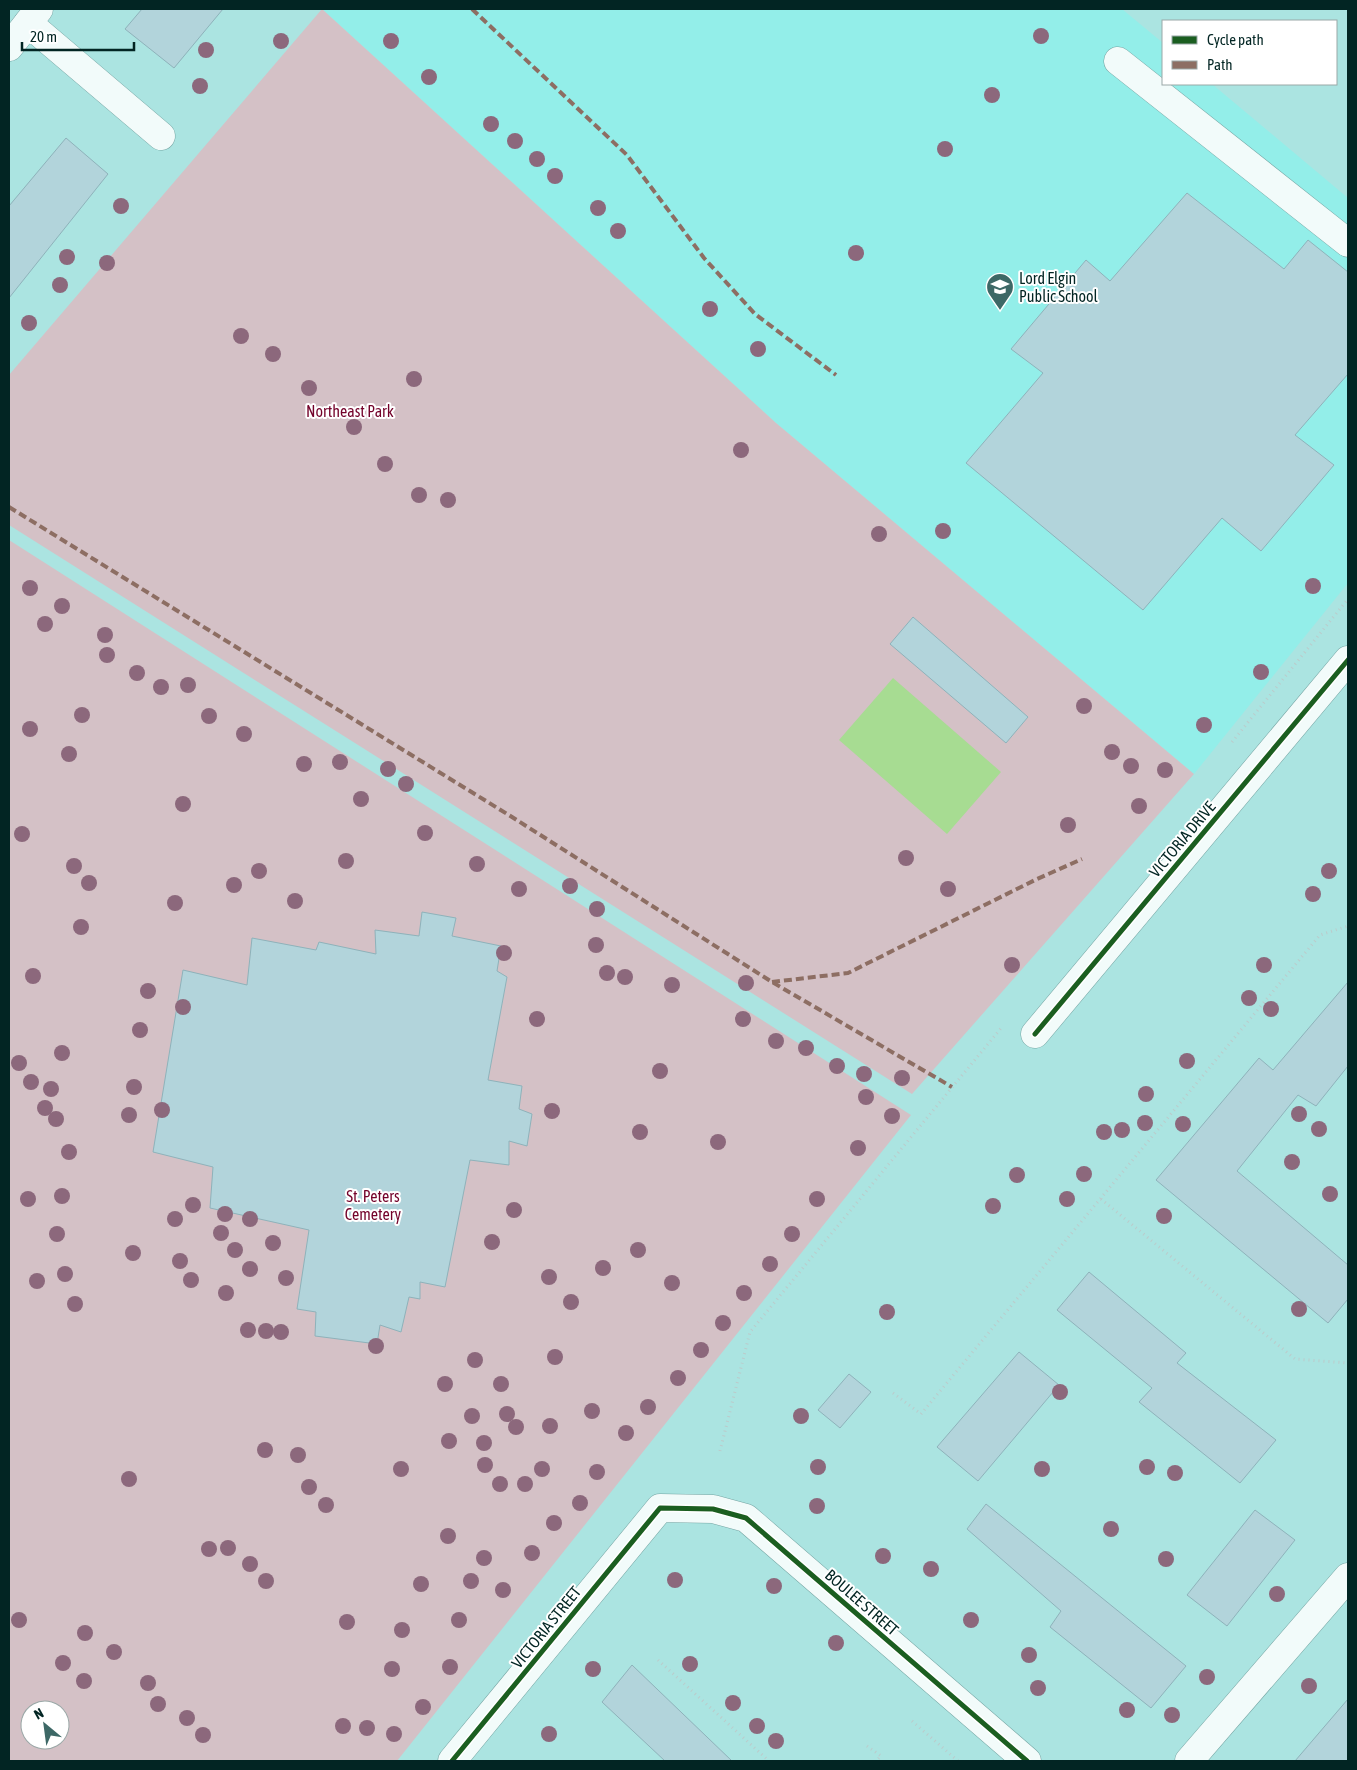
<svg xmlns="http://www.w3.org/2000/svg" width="1357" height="1770" font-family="'Asap Condensed',sans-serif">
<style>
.built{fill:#93eee9}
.green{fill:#d4c1c6;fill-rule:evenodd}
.water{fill:#a7dc92}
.building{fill:#b2d4db;stroke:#8eb2ba}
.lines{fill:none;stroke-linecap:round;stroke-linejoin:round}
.minor-casing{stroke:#75a5a3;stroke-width:29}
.path{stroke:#bbcbcb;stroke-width:3;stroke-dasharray:1 4;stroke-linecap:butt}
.minor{stroke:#f2fbfa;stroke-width:28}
.quiet{stroke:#8d6e63;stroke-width:4;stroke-dasharray:8 4;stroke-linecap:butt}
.cycleway-casing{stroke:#fff;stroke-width:8}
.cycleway{stroke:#1b5e20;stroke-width:5}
.tree{fill:#8c687c}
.labels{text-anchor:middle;stroke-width:4;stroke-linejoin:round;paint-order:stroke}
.poi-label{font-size:16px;fill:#022523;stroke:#fff;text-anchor:start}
.park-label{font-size:16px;fill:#73022a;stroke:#fff}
.street-label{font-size:16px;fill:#022523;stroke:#fff}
</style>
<rect width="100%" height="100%" fill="#abe4e1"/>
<polygon class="built" points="322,9 1122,9 1163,43 1163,84 1212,84 1348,198 1348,583 1194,774 776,423"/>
<g class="green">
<polygon points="322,9 776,423 1194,774 912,1094 9,525 9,375"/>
<path d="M9,540L911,1115L397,1761H9ZM30,1710H60V1740H30Z"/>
</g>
<polygon class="water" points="893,678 1001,772 947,834 839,740"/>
<g class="building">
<polygon points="142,9 223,9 174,68 125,29"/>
<polygon points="66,138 108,174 9,298 9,206"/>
<polygon points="1187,193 1284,269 1308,240 1348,272 1348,374 1295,435 1334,465 1261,551 1222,518 1143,610 966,463 1043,373 1011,349 1086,260 1110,281"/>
<polygon points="913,617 1028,717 1006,743 890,644"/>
<polygon points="422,912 456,918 452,936 501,946 497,971 507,977 488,1080 522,1086 519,1109 532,1114 527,1146 509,1141 509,1165 470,1160 445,1287 420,1282 420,1299 409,1297 401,1332 380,1325 377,1344 315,1336 316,1312 297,1309 309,1230 210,1208 213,1167 153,1152 183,970 247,985 252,938 316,950 319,942 376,954 375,930 419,936"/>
<polygon points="1348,982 1348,1066 1316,1106 1298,1095 1237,1171 1348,1265 1348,1299 1328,1323 1156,1180 1259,1058 1273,1070"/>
<polygon points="1089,1272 1186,1353 1177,1363 1276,1440 1240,1483 1139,1402 1152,1388 1057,1310"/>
<polygon points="1019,1352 1059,1385 978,1481 937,1447"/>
<polygon points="849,1374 871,1392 840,1428 818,1410"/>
<polygon points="986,1504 1186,1666 1151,1708 1050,1627 1061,1611 967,1529"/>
<polygon points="1255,1510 1295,1540 1227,1626 1187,1595"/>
<polygon points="632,1665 732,1761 665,1761 602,1702"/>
<polygon points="1348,1699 1348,1761 1295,1761"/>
</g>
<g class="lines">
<defs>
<g id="minor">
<polyline points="28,23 161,136"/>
<polyline points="9,47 39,9"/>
<polyline points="1118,61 1348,243"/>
<polyline points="1035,1034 1348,660"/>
<polyline points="452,1761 660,1508 713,1509 746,1518 1027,1761"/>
<polyline points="1189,1761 1348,1577"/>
</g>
</defs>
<use href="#minor" class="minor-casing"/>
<g class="path">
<polyline points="1232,742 1348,599"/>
<polyline points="1101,1199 1295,1359 1348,1363"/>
<polyline points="893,1393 921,1414 1320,935 1348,926"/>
<polyline points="720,1451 750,1332 1002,1027"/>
<polyline points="658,1660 769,1761"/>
<polyline points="912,1721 958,1761"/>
<polyline points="867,1746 881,1756 876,1761"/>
</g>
<use href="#minor" class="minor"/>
<g class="quiet">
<polyline points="472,9 627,155 704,258 755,314 836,375"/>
<polyline points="9,507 512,817 772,982 952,1087"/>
<polyline points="772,982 848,973 1035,880 1082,859"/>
</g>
<defs>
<g id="cycleway">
<polyline points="1035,1034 1348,660"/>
<polyline points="452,1761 660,1508 713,1509 746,1518 1027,1761"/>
</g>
</defs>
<use href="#cycleway" class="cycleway-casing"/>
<use href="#cycleway" class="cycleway"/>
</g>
<g class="tree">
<circle cx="1041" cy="36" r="8"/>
<circle cx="281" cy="41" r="8"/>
<circle cx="391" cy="41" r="8"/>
<circle cx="206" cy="50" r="8"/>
<circle cx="429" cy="77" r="8"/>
<circle cx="200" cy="86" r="8"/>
<circle cx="992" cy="95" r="8"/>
<circle cx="491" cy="124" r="8"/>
<circle cx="515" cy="141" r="8"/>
<circle cx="945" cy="149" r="8"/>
<circle cx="537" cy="159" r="8"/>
<circle cx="555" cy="176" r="8"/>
<circle cx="121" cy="206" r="8"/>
<circle cx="598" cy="208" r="8"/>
<circle cx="618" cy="231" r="8"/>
<circle cx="856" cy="253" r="8"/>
<circle cx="67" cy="257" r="8"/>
<circle cx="107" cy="263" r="8"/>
<circle cx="60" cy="285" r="8"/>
<circle cx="710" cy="309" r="8"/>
<circle cx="29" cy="323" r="8"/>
<circle cx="241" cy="336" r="8"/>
<circle cx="758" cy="349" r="8"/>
<circle cx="273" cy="354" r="8"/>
<circle cx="414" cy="379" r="8"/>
<circle cx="309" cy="388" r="8"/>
<circle cx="354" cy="427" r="8"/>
<circle cx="741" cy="450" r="8"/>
<circle cx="385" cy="464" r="8"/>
<circle cx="419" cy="495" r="8"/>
<circle cx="448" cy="500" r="8"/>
<circle cx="943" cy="531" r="8"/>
<circle cx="879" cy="534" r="8"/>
<circle cx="1313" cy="586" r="8"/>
<circle cx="30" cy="588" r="8"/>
<circle cx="62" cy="606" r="8"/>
<circle cx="45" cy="624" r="8"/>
<circle cx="105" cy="635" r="8"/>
<circle cx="107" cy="655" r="8"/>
<circle cx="1261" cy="672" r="8"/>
<circle cx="137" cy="673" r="8"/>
<circle cx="188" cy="685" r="8"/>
<circle cx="161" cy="687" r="8"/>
<circle cx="1084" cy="706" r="8"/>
<circle cx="82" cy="715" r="8"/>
<circle cx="209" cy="716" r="8"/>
<circle cx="1204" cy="725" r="8"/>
<circle cx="30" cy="729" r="8"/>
<circle cx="244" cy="734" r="8"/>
<circle cx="1112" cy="752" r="8"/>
<circle cx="69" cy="754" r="8"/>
<circle cx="340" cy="762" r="8"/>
<circle cx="304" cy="764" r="8"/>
<circle cx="1131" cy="766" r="8"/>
<circle cx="388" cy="769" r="8"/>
<circle cx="1165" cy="770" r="8"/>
<circle cx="406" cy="784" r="8"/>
<circle cx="361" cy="799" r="8"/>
<circle cx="183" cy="804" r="8"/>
<circle cx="1139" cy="806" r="8"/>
<circle cx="1068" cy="825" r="8"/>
<circle cx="425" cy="833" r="8"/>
<circle cx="22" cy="834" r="8"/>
<circle cx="906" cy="858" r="8"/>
<circle cx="346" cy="861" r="8"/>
<circle cx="477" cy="864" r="8"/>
<circle cx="74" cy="866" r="8"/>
<circle cx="259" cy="871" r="8"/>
<circle cx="1329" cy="871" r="8"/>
<circle cx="89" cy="883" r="8"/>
<circle cx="234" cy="885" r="8"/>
<circle cx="570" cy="886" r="8"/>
<circle cx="519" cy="889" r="8"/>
<circle cx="948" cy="889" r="8"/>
<circle cx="1313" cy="894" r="8"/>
<circle cx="295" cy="901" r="8"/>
<circle cx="175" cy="903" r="8"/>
<circle cx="597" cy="909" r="8"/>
<circle cx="81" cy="927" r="8"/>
<circle cx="596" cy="945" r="8"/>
<circle cx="504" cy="953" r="8"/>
<circle cx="1012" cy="965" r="8"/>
<circle cx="1264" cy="965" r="8"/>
<circle cx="607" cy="973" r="8"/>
<circle cx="33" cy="976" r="8"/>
<circle cx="625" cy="977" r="8"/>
<circle cx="746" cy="983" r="8"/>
<circle cx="672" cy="985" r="8"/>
<circle cx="148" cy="991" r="8"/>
<circle cx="1249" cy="998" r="8"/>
<circle cx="183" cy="1007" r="8"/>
<circle cx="1271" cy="1009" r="8"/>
<circle cx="537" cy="1019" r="8"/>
<circle cx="743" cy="1019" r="8"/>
<circle cx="140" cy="1030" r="8"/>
<circle cx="776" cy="1041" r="8"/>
<circle cx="806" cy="1048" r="8"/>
<circle cx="62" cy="1053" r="8"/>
<circle cx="1187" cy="1061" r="8"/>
<circle cx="19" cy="1063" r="8"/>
<circle cx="837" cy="1066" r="8"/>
<circle cx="660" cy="1071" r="8"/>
<circle cx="864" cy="1074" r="8"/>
<circle cx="902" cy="1078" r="8"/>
<circle cx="31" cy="1082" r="8"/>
<circle cx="134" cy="1087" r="8"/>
<circle cx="51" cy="1089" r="8"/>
<circle cx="1146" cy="1094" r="8"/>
<circle cx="866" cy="1097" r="8"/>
<circle cx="45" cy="1108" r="8"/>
<circle cx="162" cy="1110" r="8"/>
<circle cx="552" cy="1111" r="8"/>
<circle cx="1299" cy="1114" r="8"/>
<circle cx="129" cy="1115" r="8"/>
<circle cx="892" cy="1116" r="8"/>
<circle cx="56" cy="1119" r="8"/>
<circle cx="1145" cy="1123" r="8"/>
<circle cx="1183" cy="1124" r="8"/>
<circle cx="1319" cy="1129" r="8"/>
<circle cx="1122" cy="1130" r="8"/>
<circle cx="640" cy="1132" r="8"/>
<circle cx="1104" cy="1132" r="8"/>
<circle cx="718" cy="1142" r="8"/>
<circle cx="858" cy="1148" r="8"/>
<circle cx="69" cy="1152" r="8"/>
<circle cx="1292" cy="1162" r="8"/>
<circle cx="1084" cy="1174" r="8"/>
<circle cx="1017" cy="1175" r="8"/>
<circle cx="1330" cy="1194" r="8"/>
<circle cx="62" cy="1196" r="8"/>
<circle cx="28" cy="1199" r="8"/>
<circle cx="817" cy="1199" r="8"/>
<circle cx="1067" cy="1199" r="8"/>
<circle cx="193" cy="1205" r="8"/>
<circle cx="993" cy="1206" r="8"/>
<circle cx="514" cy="1210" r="8"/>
<circle cx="225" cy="1214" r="8"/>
<circle cx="1164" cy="1216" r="8"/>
<circle cx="175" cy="1219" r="8"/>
<circle cx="250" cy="1219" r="8"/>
<circle cx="221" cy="1233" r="8"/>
<circle cx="57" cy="1234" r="8"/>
<circle cx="792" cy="1234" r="8"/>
<circle cx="492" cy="1242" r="8"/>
<circle cx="273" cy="1243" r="8"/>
<circle cx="235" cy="1250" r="8"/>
<circle cx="638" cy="1250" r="8"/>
<circle cx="133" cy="1253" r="8"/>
<circle cx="180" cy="1261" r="8"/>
<circle cx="770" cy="1264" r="8"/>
<circle cx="603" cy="1268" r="8"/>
<circle cx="250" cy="1269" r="8"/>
<circle cx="65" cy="1274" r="8"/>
<circle cx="549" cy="1277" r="8"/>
<circle cx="286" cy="1278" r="8"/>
<circle cx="191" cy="1280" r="8"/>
<circle cx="37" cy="1281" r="8"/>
<circle cx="672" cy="1283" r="8"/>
<circle cx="226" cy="1293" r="8"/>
<circle cx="744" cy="1293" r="8"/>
<circle cx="571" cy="1302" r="8"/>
<circle cx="75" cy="1304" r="8"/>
<circle cx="1299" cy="1309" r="8"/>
<circle cx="887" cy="1312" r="8"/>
<circle cx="723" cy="1323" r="8"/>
<circle cx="248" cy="1330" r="8"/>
<circle cx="266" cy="1331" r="8"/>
<circle cx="281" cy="1332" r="8"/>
<circle cx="376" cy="1346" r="8"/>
<circle cx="701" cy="1350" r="8"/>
<circle cx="555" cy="1357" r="8"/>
<circle cx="475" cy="1360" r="8"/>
<circle cx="678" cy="1378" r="8"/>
<circle cx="445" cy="1384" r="8"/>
<circle cx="501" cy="1384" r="8"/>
<circle cx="1060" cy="1392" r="8"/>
<circle cx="648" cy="1407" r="8"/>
<circle cx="592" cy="1411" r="8"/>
<circle cx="507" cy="1414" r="8"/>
<circle cx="472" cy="1416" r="8"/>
<circle cx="801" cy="1416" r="8"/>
<circle cx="550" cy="1426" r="8"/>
<circle cx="516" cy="1427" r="8"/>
<circle cx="626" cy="1433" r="8"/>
<circle cx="449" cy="1441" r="8"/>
<circle cx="484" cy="1443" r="8"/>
<circle cx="265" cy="1450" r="8"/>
<circle cx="298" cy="1455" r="8"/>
<circle cx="485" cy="1465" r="8"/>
<circle cx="818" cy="1467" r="8"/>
<circle cx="1147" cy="1467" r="8"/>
<circle cx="401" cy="1469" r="8"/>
<circle cx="542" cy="1469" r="8"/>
<circle cx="1042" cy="1469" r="8"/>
<circle cx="597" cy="1472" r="8"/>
<circle cx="1175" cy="1473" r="8"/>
<circle cx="129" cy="1479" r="8"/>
<circle cx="500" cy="1484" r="8"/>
<circle cx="525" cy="1484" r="8"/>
<circle cx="309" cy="1487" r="8"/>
<circle cx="580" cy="1503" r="8"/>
<circle cx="326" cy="1505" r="8"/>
<circle cx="817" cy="1506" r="8"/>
<circle cx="554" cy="1523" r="8"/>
<circle cx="1111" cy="1529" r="8"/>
<circle cx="448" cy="1536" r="8"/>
<circle cx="228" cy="1548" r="8"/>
<circle cx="209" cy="1549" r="8"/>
<circle cx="532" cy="1553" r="8"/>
<circle cx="883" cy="1556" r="8"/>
<circle cx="484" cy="1558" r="8"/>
<circle cx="1166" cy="1559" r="8"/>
<circle cx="250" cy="1564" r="8"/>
<circle cx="931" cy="1569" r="8"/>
<circle cx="675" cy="1580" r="8"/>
<circle cx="266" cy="1581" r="8"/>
<circle cx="471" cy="1581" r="8"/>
<circle cx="421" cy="1584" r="8"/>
<circle cx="774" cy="1586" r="8"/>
<circle cx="503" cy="1590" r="8"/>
<circle cx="1277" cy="1594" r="8"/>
<circle cx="19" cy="1620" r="8"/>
<circle cx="459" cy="1620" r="8"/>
<circle cx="971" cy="1620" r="8"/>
<circle cx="347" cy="1622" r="8"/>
<circle cx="402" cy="1630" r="8"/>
<circle cx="85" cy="1633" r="8"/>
<circle cx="836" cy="1643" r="8"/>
<circle cx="114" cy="1652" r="8"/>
<circle cx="1029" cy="1655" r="8"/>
<circle cx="63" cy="1663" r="8"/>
<circle cx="690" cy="1664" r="8"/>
<circle cx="450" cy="1667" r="8"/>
<circle cx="392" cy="1669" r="8"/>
<circle cx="593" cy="1669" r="8"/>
<circle cx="1207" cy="1677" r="8"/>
<circle cx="84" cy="1681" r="8"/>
<circle cx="148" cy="1683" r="8"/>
<circle cx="1309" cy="1686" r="8"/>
<circle cx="1038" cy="1688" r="8"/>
<circle cx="733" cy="1703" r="8"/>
<circle cx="158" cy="1704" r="8"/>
<circle cx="423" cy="1707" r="8"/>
<circle cx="1127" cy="1710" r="8"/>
<circle cx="1172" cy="1715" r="8"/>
<circle cx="187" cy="1718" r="8"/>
<circle cx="343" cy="1726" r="8"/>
<circle cx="757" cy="1726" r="8"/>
<circle cx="367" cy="1728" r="8"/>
<circle cx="394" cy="1734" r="8"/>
<circle cx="549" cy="1734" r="8"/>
<circle cx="203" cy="1735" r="8"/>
<circle cx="776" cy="1741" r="8"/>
</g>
<defs>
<symbol id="school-pin" viewBox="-11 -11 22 30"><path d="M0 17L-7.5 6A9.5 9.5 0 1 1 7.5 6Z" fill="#3d6866" stroke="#fff"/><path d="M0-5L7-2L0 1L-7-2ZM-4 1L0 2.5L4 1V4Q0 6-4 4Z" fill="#fff"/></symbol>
</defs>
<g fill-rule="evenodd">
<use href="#school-pin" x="984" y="271" width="32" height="43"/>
</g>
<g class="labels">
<g class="poi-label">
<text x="1019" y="284">Lord Elgin<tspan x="1019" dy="18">Public School</tspan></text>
</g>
<g class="park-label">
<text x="350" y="417">Northeast Park</text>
<text x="373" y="1202">St. Peters<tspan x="373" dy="18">Cemetery</tspan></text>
</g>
<g class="street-label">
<text transform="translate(1182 839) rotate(-50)" y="6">VICTORIA DRIVE</text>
<text transform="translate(862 1602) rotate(41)" y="6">BOULEE STREET</text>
<text transform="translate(546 1627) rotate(-51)" y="6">VICTORIA STREET</text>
</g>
</g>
<rect width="1357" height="1770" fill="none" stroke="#022523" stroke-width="20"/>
<rect x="1162" y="20" width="175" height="65" fill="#ffffff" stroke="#9aa8a7"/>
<rect x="1172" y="36" width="25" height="8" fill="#1b5e20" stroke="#9aa8a7"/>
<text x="1207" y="45" font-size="15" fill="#022523">Cycle path</text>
<rect x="1172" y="61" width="25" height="8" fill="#8d6e63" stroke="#9aa8a7"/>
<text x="1207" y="70" font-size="15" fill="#022523">Path</text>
<g transform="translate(45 1725) rotate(331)"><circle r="24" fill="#ffffff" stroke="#9aa8a7"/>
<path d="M0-4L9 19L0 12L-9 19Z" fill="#3d6866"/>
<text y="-8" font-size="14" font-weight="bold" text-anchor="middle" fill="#022523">N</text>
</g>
<path d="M22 42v8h112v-8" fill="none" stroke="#022523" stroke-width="2.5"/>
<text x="30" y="42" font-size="15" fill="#022523" stroke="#ffffff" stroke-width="4" paint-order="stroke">20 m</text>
</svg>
